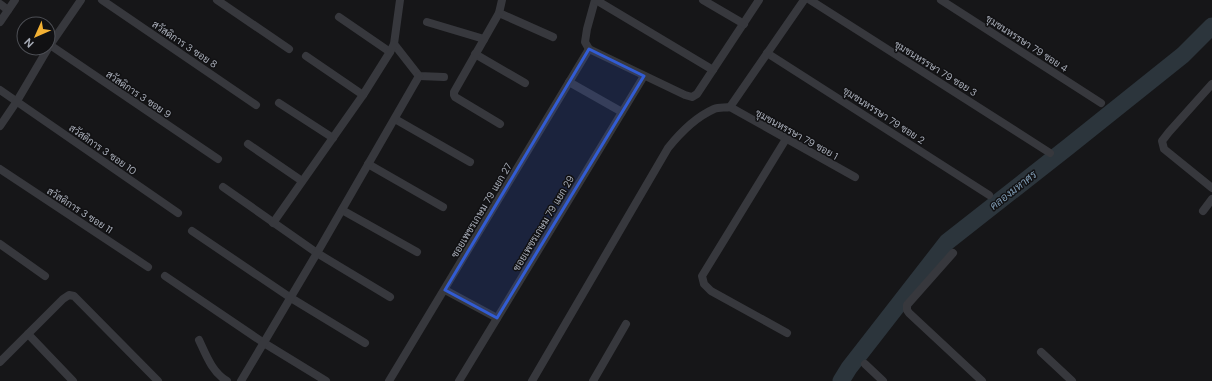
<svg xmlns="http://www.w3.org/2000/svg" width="1212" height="381" font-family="'DM Sans',Sarabun,sans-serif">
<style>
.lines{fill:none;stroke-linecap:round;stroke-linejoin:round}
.river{stroke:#2c353c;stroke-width:17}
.street{stroke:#37383d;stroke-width:8}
.marked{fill:#325cd3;fill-opacity:0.2;stroke:#325cd3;stroke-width:3;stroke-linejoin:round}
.labels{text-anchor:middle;stroke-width:3;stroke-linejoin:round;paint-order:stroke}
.street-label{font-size:10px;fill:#a8adb8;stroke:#111113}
.water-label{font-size:11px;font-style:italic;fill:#7f9bb3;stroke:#111113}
</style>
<rect width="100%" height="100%" fill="#161618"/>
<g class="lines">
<polyline class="river" points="841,381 849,368 947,242 1068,147 1183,55 1212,26"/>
<g class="street">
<polyline points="102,0 256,105"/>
<polyline points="217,0 289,49"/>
<polyline points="400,0 394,44 419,76 444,77"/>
<polyline points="595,0 587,29 585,42 589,49 685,95 692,97 697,94 759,0"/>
<polyline points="596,0 713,70"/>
<polyline points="703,0 744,24"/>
<polyline points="810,0 1050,153"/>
<polyline points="941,0 1101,103"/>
<polyline points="0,4 8,10"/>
<polyline points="499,13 553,37"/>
<polyline points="339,17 390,52"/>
<polyline points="0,22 15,0"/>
<polyline points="427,22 484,39"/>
<polyline points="50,45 218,159"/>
<polyline points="767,53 989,195"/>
<polyline points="475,54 525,83"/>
<polyline points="306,56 363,95"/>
<polyline points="569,82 622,112"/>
<polyline points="1212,84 1169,132 1162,141 1164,149 1212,188"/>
<polyline points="0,90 178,213"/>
<polyline points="279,103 333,138"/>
<polyline points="730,107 855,177"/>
<polyline points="395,119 470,162"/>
<polyline points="500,124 455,97 454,95 454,92 499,13 502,0"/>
<polyline points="0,126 17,101 50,45 81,0"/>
<polyline points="786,139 702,276 704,284 711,291 787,333"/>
<polyline points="248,144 302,181"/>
<polyline points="368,164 443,207"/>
<polyline points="0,169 148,267"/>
<polyline points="223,187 317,253 390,297"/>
<polyline points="342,210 417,252"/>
<polyline points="1203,211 1212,199"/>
<polyline points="273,223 363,95 390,52 394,44"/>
<polyline points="192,231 291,298 365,343"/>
<polyline points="0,244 45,276"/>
<polyline points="953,253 907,305 907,310 909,313 982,381"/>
<polyline points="165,276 264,343 326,381"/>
<polyline points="445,290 497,318"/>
<polyline points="28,334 73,381"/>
<path d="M199,340C206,355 212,372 227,381"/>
<polyline points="1041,352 1072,381"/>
<polyline points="0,362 63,299 69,295 74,296 158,381"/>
<polyline points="865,364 883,381"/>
<polyline points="241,381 317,253 419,76"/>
<polyline points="389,381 589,49"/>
<polyline points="459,381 644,76"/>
<path d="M532,381L668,148C680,133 696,117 714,109C719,107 725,108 730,107L804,0"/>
<polyline points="593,381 626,324"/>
</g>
</g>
<path class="marked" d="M589,49L644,76L497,318L445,290Z"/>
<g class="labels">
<g class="street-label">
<text transform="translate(1027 43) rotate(33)" y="4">ชุมชนหรรษา 79 ซอย 4</text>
<text transform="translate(185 44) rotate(34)" y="4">สวัสดิการ 3 ซอย 8</text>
<text transform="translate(936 68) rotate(32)" y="4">ชุมชนหรรษา 79 ซอย 3</text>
<text transform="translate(139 94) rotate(34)" y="4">สวัสดิการ 3 ซอย 9</text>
<text transform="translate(884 115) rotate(33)" y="4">ชุมชนหรรษา 79 ซอย 2</text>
<text transform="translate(797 134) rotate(29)" y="4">ชุมชนหรรษา 79 ซอย 1</text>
<text transform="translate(103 149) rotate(35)" y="4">สวัสดิการ 3 ซอย 10</text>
<text transform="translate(80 210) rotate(33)" y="4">สวัสดิการ 3 ซอย 11</text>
<text transform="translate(481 210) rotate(-59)" y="4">ซอยเพชรเกษม 79 แยก 27</text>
<text transform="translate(543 223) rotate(-59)" y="4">ซอยเพชรเกษม 79 แยก 29</text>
</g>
<g class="water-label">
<text transform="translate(1013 190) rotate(-38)" y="4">คลองมหาศร</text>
</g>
</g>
<g transform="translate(36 36) rotate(225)"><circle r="19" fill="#111113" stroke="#4d4f55"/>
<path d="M0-3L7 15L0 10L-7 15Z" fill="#f2b134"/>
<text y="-6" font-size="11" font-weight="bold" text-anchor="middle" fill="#a8adb8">N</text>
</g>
</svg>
